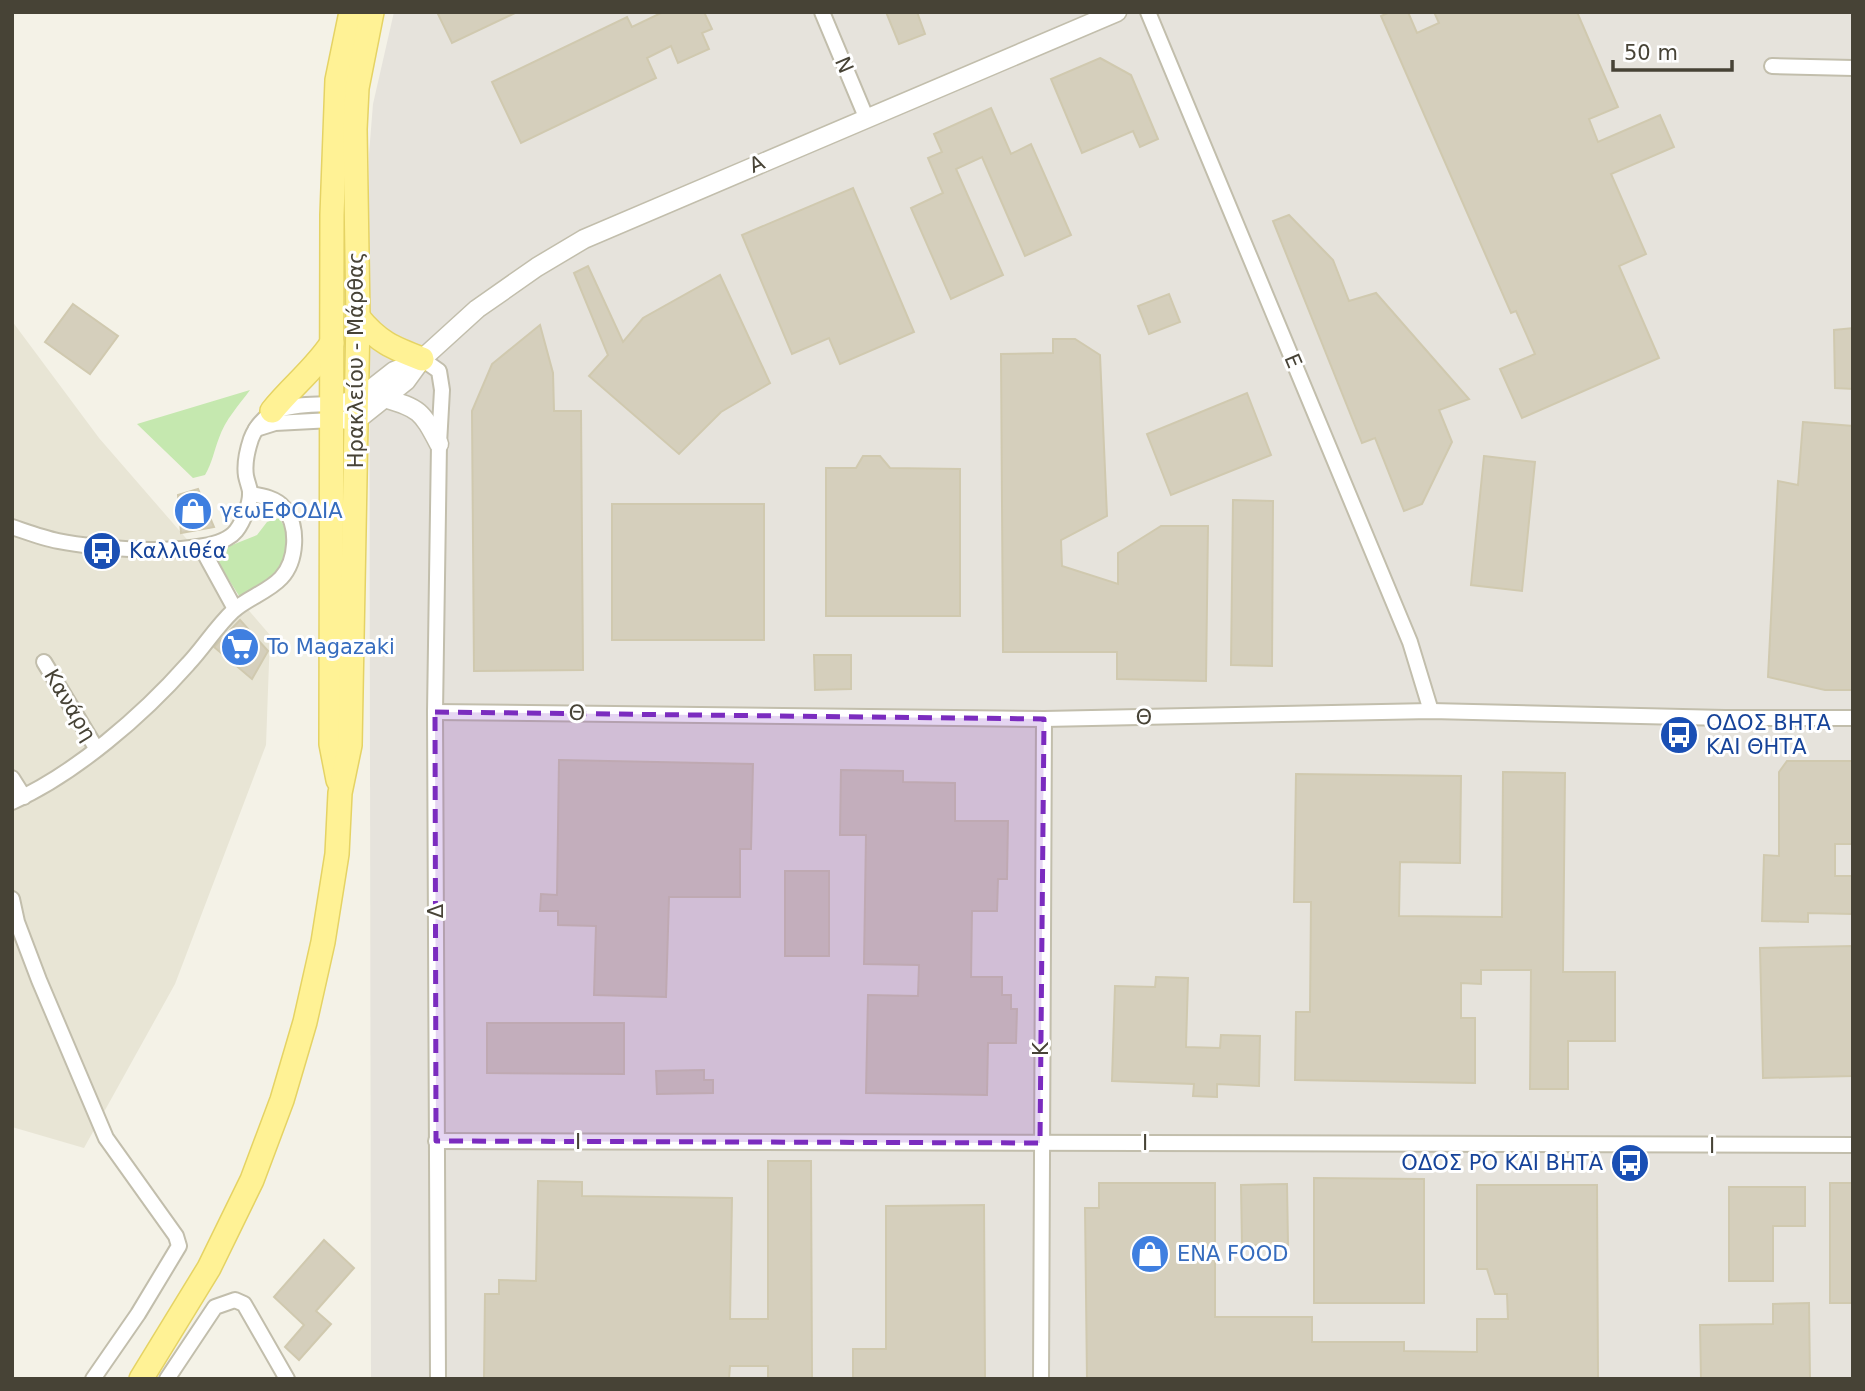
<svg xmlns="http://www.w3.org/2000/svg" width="1865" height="1391" font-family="'DejaVu Sans',sans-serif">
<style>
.residential{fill:#e8e5d5}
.industrial{fill:#e6e3dc}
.green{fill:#c5e8af}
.building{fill:#d5cfbc;stroke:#d0c9af;stroke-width:2}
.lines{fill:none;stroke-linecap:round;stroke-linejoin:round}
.minor-casing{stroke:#c2beac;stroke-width:18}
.tertiary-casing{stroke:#c2beac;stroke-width:21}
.primary-casing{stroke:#e5d364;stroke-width:26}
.minor{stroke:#fff;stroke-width:14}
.tertiary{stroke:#fff;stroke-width:18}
.primary{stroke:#fff295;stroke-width:23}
.marked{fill:#7b2cbf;fill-opacity:0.2;stroke:#7b2cbf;stroke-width:5;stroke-dasharray:14 9;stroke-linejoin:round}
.labels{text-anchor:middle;stroke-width:6;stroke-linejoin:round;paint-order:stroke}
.street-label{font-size:21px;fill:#474336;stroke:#fff}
.shop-label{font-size:21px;fill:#366cbe;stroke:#fff;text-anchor:start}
.transit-label{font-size:21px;fill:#164399;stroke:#fff;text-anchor:start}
</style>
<rect width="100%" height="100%" fill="#f4f2e7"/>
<polygon class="residential" points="12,321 99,438 270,635 266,745 175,984 84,1148 12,1127"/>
<polygon class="industrial" points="394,12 1853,12 1853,1379 371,1379 369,154 373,104"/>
<g class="green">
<path d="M250,390C239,405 225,420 219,438C214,451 212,463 205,475L193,478L137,424Z"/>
<polygon points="279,518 295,543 275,583 241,599 212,553 257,535 267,522"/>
</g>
<g class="building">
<polygon points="437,12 517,12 452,43"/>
<polygon points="663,12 704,12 712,29 702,33 709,49 678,63 671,46 647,58 656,78 521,143 492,82 627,17 632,27"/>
<polygon points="886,12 917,12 925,34 899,44"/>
<polygon points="1390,12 1408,12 1417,33 1439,23 1434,12 1577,12 1618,107 1589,119 1598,142 1660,115 1674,147 1611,174 1646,254 1619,266 1659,358 1522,418 1500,369 1535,354 1516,311 1511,313 1381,16"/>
<polygon points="1100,58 1131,75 1158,139 1140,147 1133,131 1082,153 1051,79"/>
<polygon points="991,108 1011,154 1031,144 1071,235 1025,256 982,157 956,169 1003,275 951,299 911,208 943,193 928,158 942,152 934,134"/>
<polygon points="853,188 914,332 840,364 829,338 792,354 742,235"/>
<polygon points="1289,215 1333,260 1349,301 1376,293 1469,399 1439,410 1452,442 1422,504 1404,511 1375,438 1362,443 1273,221"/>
<polygon points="588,266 623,342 643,318 720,275 770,383 721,412 679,454 589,376 608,355 574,273"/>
<polygon points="1169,294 1180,322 1149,334 1138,306"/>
<polygon points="73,304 118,336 90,374 45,342"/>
<polygon points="540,325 553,373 554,411 581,411 583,670 474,671 472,411 492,364"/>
<polygon points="1853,328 1853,389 1835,388 1834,330"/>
<polygon points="1053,339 1075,339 1100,355 1107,516 1061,540 1062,566 1118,584 1118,553 1161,526 1208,526 1206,681 1117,679 1117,652 1003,652 1001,354 1053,353"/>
<polygon points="1247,393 1271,455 1171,495 1147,434"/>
<polygon points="1803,422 1853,426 1853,690 1825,690 1768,677 1778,481 1798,485"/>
<polygon points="863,456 880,456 890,468 960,469 960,616 826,616 826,468 856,468"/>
<polygon points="1484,456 1535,462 1522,591 1471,585"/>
<polygon points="198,489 214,527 181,533 178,495"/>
<polygon points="1233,500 1273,501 1272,666 1231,665"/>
<rect x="612" y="504" width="152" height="136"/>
<polygon points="240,620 268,651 252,679 214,647"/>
<polygon points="814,655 851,655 851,689 815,690"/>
<polygon points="559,760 753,764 751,849 740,849 740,897 669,897 666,997 594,995 596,926 558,925 558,911 540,911 541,894 557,895"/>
<polygon points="1787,761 1853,761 1853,844 1835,844 1835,876 1853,876 1853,914 1808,913 1808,922 1762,921 1764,855 1779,856 1779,772"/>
<polygon points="841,770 903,771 903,782 955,783 955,821 1008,821 1007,879 998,879 997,911 972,911 971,977 1002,977 1002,995 1011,995 1011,1009 1017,1009 1016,1043 988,1043 987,1095 866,1093 868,995 918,996 919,965 864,964 866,835 840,835"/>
<polygon points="1503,772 1565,773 1563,972 1615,972 1615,1041 1568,1041 1568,1089 1530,1089 1531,970 1481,970 1481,984 1461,983 1461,1018 1475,1018 1475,1083 1295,1080 1296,1012 1310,1012 1311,902 1294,902 1296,774 1461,776 1460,863 1400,862 1399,916 1502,917"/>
<rect x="785" y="871" width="44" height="85"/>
<polygon points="1853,946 1853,1076 1763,1078 1760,948"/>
<polygon points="1156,977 1188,978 1186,1047 1220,1048 1221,1035 1260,1036 1259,1086 1217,1084 1217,1097 1193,1096 1194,1084 1112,1081 1115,986 1155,987"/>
<polygon points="487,1023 624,1023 624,1074 487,1073"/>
<polygon points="704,1070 704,1080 713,1080 713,1093 657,1094 656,1071"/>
<polygon points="768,1161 811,1161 812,1379 768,1379 768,1366 730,1366 729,1379 484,1379 485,1294 499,1294 499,1280 536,1281 538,1181 582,1182 582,1196 732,1198 730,1319 768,1319"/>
<polygon points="1314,1178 1424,1179 1424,1303 1314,1303"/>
<polygon points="1099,1183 1215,1183 1215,1317 1312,1317 1312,1342 1404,1342 1404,1351 1477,1352 1477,1319 1508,1319 1507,1294 1495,1294 1487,1269 1477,1269 1477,1185 1597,1185 1598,1379 1087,1379 1085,1208 1099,1208"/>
<rect x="1830" y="1183" width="23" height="120"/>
<polygon points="1287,1184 1288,1245 1242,1245 1241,1185"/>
<polygon points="1729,1187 1805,1187 1805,1226 1773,1226 1773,1281 1729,1281"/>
<polygon points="984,1205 985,1379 853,1379 853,1349 886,1349 886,1206"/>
<polygon points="324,1240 354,1268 316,1311 331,1324 299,1360 285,1347 304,1325 274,1297"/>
<polygon points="1809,1303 1810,1379 1701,1379 1700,1325 1773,1324 1773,1304"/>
</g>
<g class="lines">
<defs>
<g id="minor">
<polyline points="822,12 866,117"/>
<polyline points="1148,12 1410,642 1431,711"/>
<polyline points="1772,66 1853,68"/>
<polyline points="422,359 439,371 442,390 439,444 435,712 438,1379"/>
<polyline points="256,429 275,423 332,420"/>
<path d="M12,527C27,532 43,538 58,541C93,548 212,561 236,531C243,522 251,503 250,491C249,486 247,481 246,476C244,463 247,451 251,439C265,403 299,405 332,404"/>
<polyline points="201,547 235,609"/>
<polyline points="44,662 96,748"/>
<polyline points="435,712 1044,719 1431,711 1725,718 1853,718"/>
<polyline points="12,778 24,797"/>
<path d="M12,802C75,774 143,715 188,664C204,647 216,627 233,611C247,598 268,592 281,578C297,561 299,526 284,508C276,498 262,496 250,494"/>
<polyline points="12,899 17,922 39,980 106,1138 176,1236 179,1246 138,1314 93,1379"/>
<polyline points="436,1141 1853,1145"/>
<polyline points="167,1379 215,1307 235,1300 244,1304 287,1379"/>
<polyline points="1041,1379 1044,719"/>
</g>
<g id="tertiary">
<path d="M384,398C420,409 421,410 439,444"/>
<polyline points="346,402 357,400 394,371 421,360"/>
<polyline points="346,420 357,420 406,381 422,359 477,309 537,267 584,239 1117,12"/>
</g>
<g id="primary">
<path d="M358,317C378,342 393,348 422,359"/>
<path d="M272,411C292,386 314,370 332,343"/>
<polyline points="338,780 331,744 332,215 337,80 351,12"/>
<polyline points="141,1379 209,1268 252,1180 282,1100 305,1022 323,942 337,854 340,793 350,745 358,317 355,129 357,88 372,12"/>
</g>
</defs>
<use href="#minor" class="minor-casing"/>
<use href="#tertiary" class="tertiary-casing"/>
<use href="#primary" class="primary-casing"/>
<use href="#minor" class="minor"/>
<use href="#tertiary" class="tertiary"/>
<use href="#primary" class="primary"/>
</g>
<path class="marked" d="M435,712L1044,719L1040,1143L436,1141Z"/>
<defs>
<symbol id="shop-disc" viewBox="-11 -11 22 22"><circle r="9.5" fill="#3f7fe0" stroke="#fff"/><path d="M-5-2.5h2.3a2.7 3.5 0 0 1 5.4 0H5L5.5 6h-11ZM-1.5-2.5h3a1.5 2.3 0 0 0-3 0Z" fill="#fff"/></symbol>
<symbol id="bus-disc" viewBox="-11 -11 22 22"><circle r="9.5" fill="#1a4fb4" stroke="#fff"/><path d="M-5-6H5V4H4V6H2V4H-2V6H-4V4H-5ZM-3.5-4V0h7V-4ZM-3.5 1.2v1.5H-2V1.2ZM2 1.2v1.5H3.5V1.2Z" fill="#fff"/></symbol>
<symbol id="supermarket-disc" viewBox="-11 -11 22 22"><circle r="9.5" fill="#3f7fe0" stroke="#fff"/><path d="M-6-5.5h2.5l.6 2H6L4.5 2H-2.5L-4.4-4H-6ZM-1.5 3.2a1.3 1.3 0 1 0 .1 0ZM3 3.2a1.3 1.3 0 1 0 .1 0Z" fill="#fff"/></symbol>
</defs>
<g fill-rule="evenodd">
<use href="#shop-disc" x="171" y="489" width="44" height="44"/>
<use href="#bus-disc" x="80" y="529" width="44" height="44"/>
<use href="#supermarket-disc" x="218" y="625" width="44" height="44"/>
<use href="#bus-disc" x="1657" y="713" width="44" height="44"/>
<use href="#bus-disc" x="1608" y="1141" width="44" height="44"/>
<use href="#shop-disc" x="1128" y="1232" width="44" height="44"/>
</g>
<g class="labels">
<g class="street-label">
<text transform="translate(844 65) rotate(67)" y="7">Ν</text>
<text transform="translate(757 164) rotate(-23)" y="7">Α</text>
<text transform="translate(356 360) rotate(-90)" y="7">Ηρακλείου - Μάρθας</text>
<text transform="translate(1293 361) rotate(67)" y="7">Ε</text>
<text transform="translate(70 705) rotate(59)" y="7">Κανάρη</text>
<text transform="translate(577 713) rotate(1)" y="7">Θ</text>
<text transform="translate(1144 717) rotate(-1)" y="7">Θ</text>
<text transform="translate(436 911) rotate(-90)" y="7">Δ</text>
<text transform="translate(1041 1049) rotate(-90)" y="7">Κ</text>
<text x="578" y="1149">Ι</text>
<text x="1145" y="1150">Ι</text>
<text x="1712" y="1153">Ι</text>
</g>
<g class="shop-label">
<text x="220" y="518">γεωΕΦΟΔΙΑ</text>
<text x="267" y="654">To Magazaki</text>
<text x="1177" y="1261">ENA FOOD</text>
</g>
<g class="transit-label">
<text x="129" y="558">Καλλιθέα</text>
<text x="1706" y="730">ΟΔΟΣ ΒΗΤΑ<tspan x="1706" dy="24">ΚΑΙ ΘΗΤΑ</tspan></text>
<text x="1603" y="1170" text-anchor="end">ΟΔΟΣ ΡΟ ΚΑΙ ΒΗΤΑ</text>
</g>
</g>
<rect width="1865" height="1391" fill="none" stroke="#474336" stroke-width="28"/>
<path d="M1613 60v10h119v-10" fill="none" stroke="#474336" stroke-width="3.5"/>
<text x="1624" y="60" font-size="21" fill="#474336" stroke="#ffffff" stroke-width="5" paint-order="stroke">50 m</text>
</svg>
